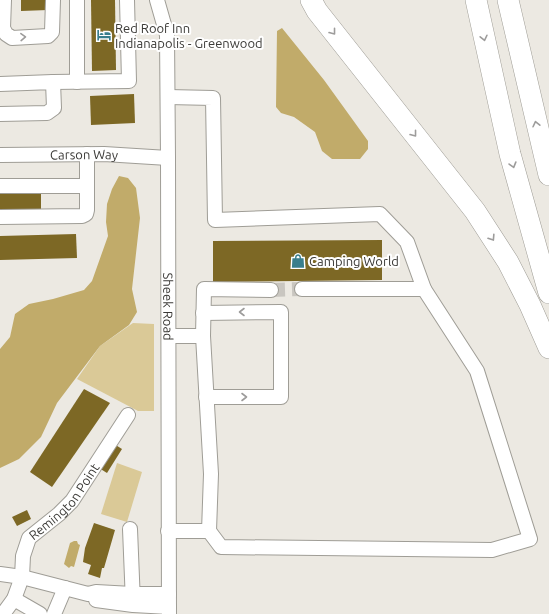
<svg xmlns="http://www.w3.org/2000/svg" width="549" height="614" font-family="Ubuntu,sans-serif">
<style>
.green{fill:#dac997}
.water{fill:#c1ab6a}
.building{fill:#7d6825}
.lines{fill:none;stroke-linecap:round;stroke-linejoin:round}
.minor-tunnel{stroke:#c9c6c0;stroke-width:14;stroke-dasharray:14 7;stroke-linecap:butt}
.minor-casing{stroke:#9f9d96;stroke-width:16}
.highway-casing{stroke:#9f9d96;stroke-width:22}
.minor{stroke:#fff;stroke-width:14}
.highway{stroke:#fff;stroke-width:21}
.oneway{stroke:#9d9c9b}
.labels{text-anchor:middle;stroke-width:4;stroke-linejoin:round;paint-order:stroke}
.poi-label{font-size:13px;fill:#3b3a37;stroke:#fff;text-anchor:start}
.street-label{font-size:13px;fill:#3b3a37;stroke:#fff}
</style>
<rect width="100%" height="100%" fill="#ece9e2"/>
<g class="green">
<polygon points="133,323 154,324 154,411 138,411 77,379 100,346"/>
<polygon points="117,463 142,472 127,522 101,514"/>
</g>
<g class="water">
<polygon points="282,28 324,80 368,141 368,149 360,159 332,159 322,151 315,132 294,117 281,113 276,107 277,31"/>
<polygon points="119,176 128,178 136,188 140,218 132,289 137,312 129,325 100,346 57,403 41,437 19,459 0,468 0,349 10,337 15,314 29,304 53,299 84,290 92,281 108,236 106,222 107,204 112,189"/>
<polygon points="74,541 77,541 78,544 80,545 74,567 71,566 69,568 64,564 70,543"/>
</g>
<g class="building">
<polygon points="21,0 48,0 48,10 21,11"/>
<polygon points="91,0 115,0 116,70 92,71"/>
<polygon points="134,94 135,123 91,125 90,96"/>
<rect x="0" y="192" width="41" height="17"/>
<polygon points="76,234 77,258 0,260 0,236"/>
<polygon points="382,240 382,280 213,282 213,241"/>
<polygon points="84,389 110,403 52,487 30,472"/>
<polygon points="114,444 122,449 107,473 99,468"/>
<polygon points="27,510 31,519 17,526 12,517"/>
<polygon points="94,523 115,530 104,568 102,568 100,578 88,574 91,565 83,562 85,548"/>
</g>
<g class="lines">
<polyline class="minor-tunnel" points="271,290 302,289"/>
<defs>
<g id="minor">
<polyline points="4,0 3,28 6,34 12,38 48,36 52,32 53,0"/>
<path id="s1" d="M157,0L167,35L168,158L169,614"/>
<polyline points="53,82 129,81 127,0"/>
<polyline points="77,82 77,0"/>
<polyline points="0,84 53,82 54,108 47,113 0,114"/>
<polyline points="168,97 213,98 215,220 380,214 407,242 424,289 302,289"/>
<path id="s2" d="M0,155L104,154L168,158"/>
<polyline points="0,186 87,186"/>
<polyline points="0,217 82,216 86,214 87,210 87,154"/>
<polyline points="203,313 281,312 281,397 206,397"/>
<polyline points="169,336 203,336 204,289 271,290"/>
<polyline points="203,336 211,474 209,531"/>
<polyline points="130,529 133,603"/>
<polyline points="168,531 209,531 221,547 492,550 530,539 477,371 424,289"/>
<polyline points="0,574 22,577 88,594 96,592 132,594 169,594"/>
<polyline points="14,599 40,614"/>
<polyline points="96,600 133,605 169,607"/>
<path id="s3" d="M3,614L14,599L22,577L23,556L29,538L59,514L72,501L128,415"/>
<polyline points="54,614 65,588"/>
</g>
<g id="highway">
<polyline points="311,0 317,11 475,211 508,262 530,305 549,348"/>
<polyline points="476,0 510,154 549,293"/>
<polyline points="508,0 549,175"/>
</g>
</defs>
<use href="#minor" class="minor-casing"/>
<use href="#highway" class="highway-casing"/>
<use href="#minor" class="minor"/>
<use href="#highway" class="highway"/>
</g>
<defs><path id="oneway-chevron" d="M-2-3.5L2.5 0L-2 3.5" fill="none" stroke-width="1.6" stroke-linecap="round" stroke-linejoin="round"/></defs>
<g class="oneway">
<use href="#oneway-chevron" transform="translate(333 32) rotate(52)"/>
<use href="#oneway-chevron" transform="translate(23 37) rotate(-2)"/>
<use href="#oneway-chevron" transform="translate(484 38) rotate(77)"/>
<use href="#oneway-chevron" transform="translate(536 124) rotate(-103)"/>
<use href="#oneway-chevron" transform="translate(414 134) rotate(52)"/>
<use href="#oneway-chevron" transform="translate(513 165) rotate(74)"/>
<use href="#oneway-chevron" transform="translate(492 238) rotate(57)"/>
<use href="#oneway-chevron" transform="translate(242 312) rotate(180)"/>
<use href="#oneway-chevron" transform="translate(244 397)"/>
</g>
<defs>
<symbol id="hotel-bare" viewBox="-9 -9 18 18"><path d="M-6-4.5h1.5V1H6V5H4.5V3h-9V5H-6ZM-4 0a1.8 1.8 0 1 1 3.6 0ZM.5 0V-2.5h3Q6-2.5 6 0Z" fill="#397e8c" stroke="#fff" stroke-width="2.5" paint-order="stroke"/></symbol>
<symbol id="shop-bare" viewBox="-9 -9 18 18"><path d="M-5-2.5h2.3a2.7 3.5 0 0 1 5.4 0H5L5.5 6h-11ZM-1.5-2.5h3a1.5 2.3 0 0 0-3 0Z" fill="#397e8c" stroke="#fff" stroke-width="2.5" paint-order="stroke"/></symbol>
</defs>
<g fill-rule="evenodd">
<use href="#hotel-bare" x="94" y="25" width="20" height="20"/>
<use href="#shop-bare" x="288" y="251" width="20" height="20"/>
</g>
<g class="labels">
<g class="poi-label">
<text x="115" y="33">Red Roof Inn<tspan x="115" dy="15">Indianapolis - Greenwood</tspan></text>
<text x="309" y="266">Camping World</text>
</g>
<g class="street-label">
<text dy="5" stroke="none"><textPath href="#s2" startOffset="84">Carson Way</textPath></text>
<text dy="5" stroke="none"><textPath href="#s1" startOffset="308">Sheek Road</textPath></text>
<text dy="5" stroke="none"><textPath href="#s3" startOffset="133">Remington Point</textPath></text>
</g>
</g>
</svg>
